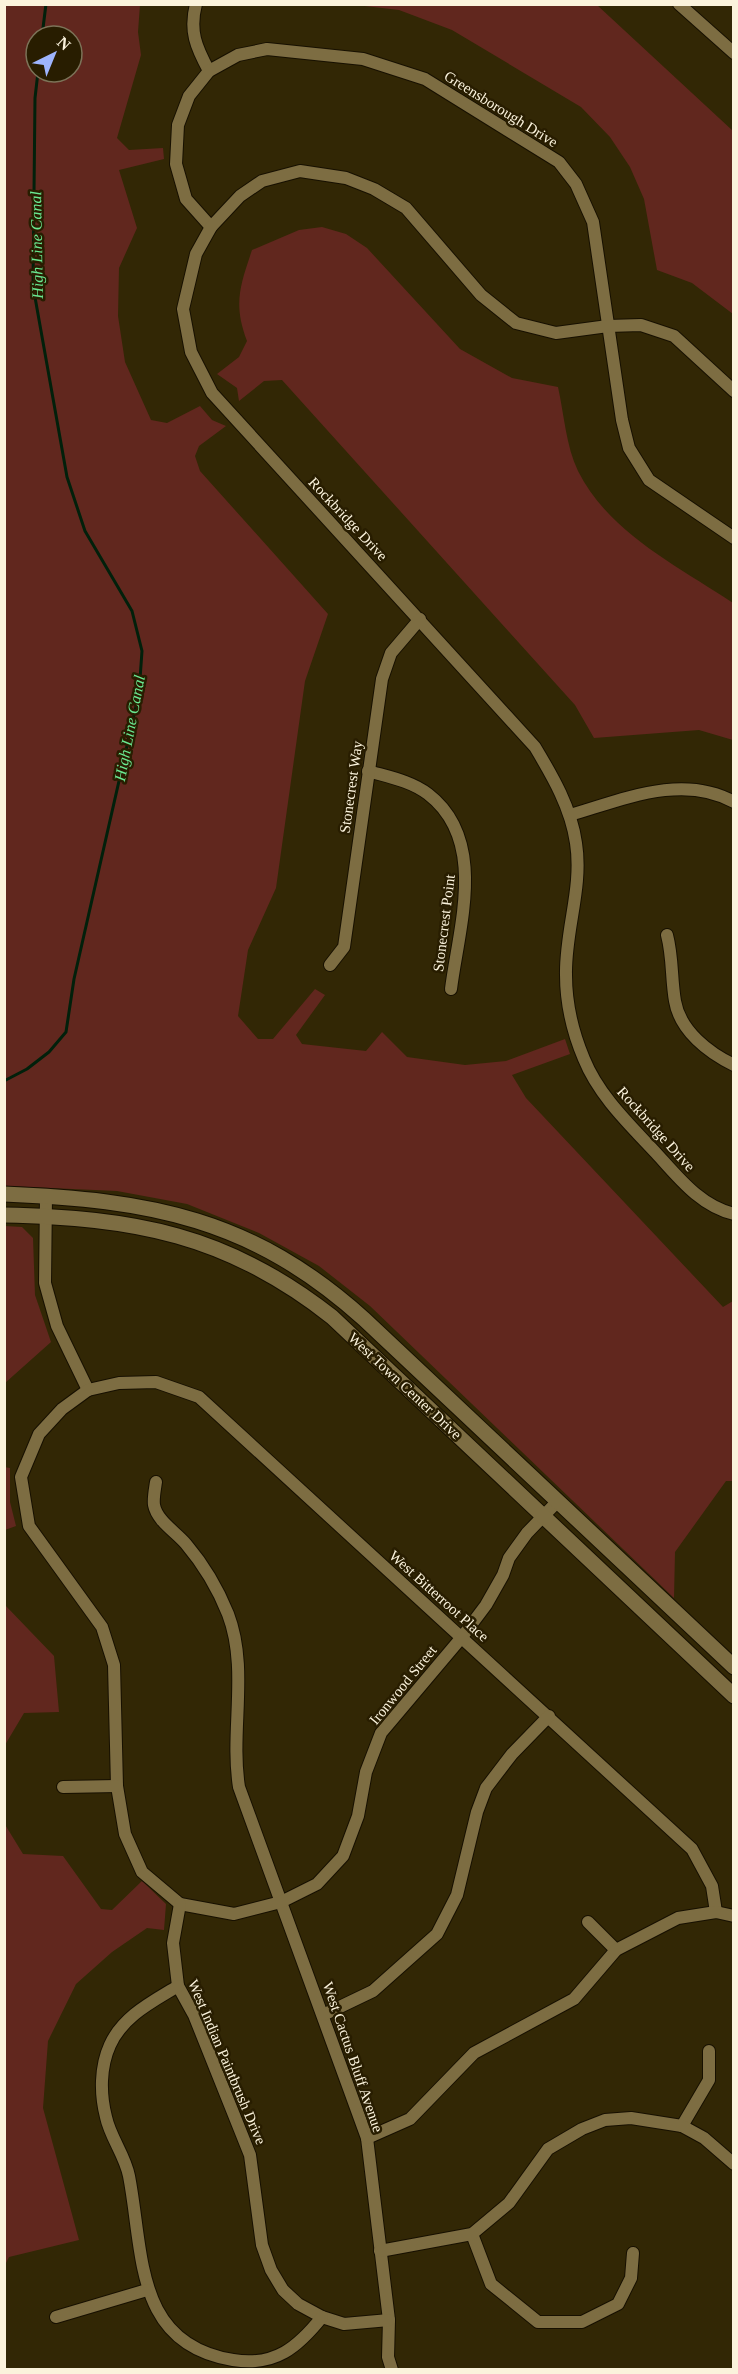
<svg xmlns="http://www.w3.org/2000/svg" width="738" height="2374" font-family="Georgia,serif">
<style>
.green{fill:#61271e;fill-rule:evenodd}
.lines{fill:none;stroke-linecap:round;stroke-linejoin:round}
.stream{stroke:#01200b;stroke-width:3}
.minor-casing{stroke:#171000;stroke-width:14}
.tertiary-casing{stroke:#171000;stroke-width:17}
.minor{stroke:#7d6d42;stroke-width:12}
.tertiary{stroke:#7d6d42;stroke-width:15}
.labels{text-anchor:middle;stroke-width:5;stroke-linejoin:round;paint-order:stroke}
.street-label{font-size:15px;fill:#fbf3dc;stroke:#281d00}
.water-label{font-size:16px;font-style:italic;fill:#6ae890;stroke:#281d00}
</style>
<rect width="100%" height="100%" fill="#322705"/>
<g class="green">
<path d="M5,4L140,5L138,32L141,55L117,138L129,150L163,148L164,159L119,170L137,228L119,268L118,316L125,362L151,420L167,423L200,406L212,420L226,426L199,446L195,456L200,471L328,614L305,681L276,888L248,950L238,1016L258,1039H273L315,989L325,995L296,1035L302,1044L366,1051L382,1032L407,1057L465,1065L506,1061L565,1039L570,1054L512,1075L526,1098L723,1307L733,1301V1481H726L675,1552L674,1598L370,1306L319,1266L259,1233L187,1204L117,1191L5,1186ZM36,36H72V72H36Z"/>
<polygon points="356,5 597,5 733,131 733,314 692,283 657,270 644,199 630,167 610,137 581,107 452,30 399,10"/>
<path d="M322,227L346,234L367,248L460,349L512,378L558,387C564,414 566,446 578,471C609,533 678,566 733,603V740L699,730L594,738L575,705L282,380L264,381L239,401L237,388L217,374L239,357L247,341C233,304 240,286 252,250L299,230Z"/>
<polygon points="5,1226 22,1227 33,1238 35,1295 51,1342 5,1383"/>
<polygon points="4,1467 10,1468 10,1502 16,1526 5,1530"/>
<polygon points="4,1604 54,1656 59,1712 24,1713 5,1745"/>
<polygon points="4,1823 23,1854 63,1856 101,1909 112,1910 142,1881 166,1904 164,1930 147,1928 112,1952 76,1984 48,2041 43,2108 79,2240 9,2257 5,2265"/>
</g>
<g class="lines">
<g class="stream">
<polyline points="42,36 46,4"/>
<polyline points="4,1081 27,1069 49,1052 66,1032 74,979 139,693 142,651 132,611 85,531 67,477 33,286 35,98 38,72"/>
</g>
<defs>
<g id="minor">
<path d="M196,4C189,31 196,47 209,71"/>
<polyline points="679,4 734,53"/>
<polyline points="211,227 186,199 176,164 178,125 189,96 209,71 238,55 267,49 363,59 425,79 559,162 576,184 593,222 622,420 629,448 649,480 734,538"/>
<path d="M734,391L674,336L641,325L608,326L556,333L516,323L481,295L406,208L374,189L346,178L300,171L262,181L240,196L211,227L196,254L183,309L191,352L212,393L535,747C553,777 571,808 576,843C583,888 565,930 566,975C566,1003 573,1033 584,1059C599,1096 630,1125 656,1153C678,1177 700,1206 734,1214"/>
<path d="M368,771C389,777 411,781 428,794C488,840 459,926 451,989"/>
<path d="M570,815C622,800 682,773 734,802"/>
<path d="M667,935C673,958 671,978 675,1001C680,1031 709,1053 734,1065"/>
<polyline points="330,965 344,947 382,679 391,653 420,619"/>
<polyline points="46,1196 45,1283 57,1326 88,1390"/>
<path d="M156,1482C155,1489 153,1498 154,1505C157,1521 176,1532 186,1544C203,1564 218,1589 228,1614C249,1669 230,1730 239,1787L367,2138L389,2320L388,2357L392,2370"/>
<polyline points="557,1502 527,1533 509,1558 503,1575 486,1605 462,1637 381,1733 366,1772 358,1816 343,1856 317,1884 281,1902 234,1914 180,1904 142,1872 125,1834 117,1786 114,1665 102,1627 29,1526 21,1477 39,1434 62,1409 88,1390 119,1383 156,1382 199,1397 692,1849 712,1886 716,1912"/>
<polyline points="63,1787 117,1786"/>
<polyline points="180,1904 173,1943 178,1986 194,2015 250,2155 262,2245 271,2270 283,2290 298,2304 322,2317 344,2324 389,2320"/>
<polyline points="588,1922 616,1950"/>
<path d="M178,1986C152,2002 123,2016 110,2045C100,2067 100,2094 106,2117C110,2137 125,2155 129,2176C144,2254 134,2344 233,2360C275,2367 298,2347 322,2317"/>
<polyline points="323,2015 373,1991 437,1934 457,1895 477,1812 486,1788 512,1754 549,1716"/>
<polyline points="682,2126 709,2080 709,2051"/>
<polyline points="367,2138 410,2119 474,2053 574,1999 616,1950 678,1918 716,1912 734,1916"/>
<polyline points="472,2234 491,2284 538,2322 582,2322 618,2304 631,2278 633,2253"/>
<polyline points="380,2251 472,2234 509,2203 548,2149 582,2129 605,2120 631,2118 682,2126 704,2138 734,2164"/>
<polyline points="56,2317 147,2290"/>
</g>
<g id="tertiary">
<path d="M4,1194C150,1200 252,1218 364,1319L734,1667"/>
<path d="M4,1215C134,1218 227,1234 332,1317L734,1696"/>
</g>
</defs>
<use href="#minor" class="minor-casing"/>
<use href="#tertiary" class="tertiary-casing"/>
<use href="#minor" class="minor"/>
<use href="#tertiary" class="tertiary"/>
</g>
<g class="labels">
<g class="street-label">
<text transform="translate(501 109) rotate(32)" y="5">Greensborough Drive</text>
<text transform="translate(348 519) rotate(47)" y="5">Rockbridge Drive</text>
<text transform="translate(351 787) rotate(-82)" y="5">Stonecrest Way</text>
<text transform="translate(444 923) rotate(-83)" y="5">Stonecrest Point</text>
<text transform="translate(656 1129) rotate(48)" y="5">Rockbridge Drive</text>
<text transform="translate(405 1386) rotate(43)" y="5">West Town Center Drive</text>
<text transform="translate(439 1596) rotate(42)" y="5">West Bitterroot Place</text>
<text transform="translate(403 1685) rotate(-51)" y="5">Ironwood Street</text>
<text transform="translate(353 2057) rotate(71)" y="5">West Cactus Bluff Avenue</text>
<text transform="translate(227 2062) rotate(67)" y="5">West Indian Paintbrush Drive</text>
</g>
<g class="water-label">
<text transform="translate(36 245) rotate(-91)" y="6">High Line Canal</text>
<text transform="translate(129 728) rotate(-79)" y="6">High Line Canal</text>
</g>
</g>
<rect width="738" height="2374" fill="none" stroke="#fbf3dc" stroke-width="12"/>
<g transform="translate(54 54) rotate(43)"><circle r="28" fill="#281d00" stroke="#7c7358" stroke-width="1.5"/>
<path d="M0-4.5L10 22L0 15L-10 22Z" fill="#9eb4fd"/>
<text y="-9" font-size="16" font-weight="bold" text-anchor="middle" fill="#fbf3dc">N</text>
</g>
</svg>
